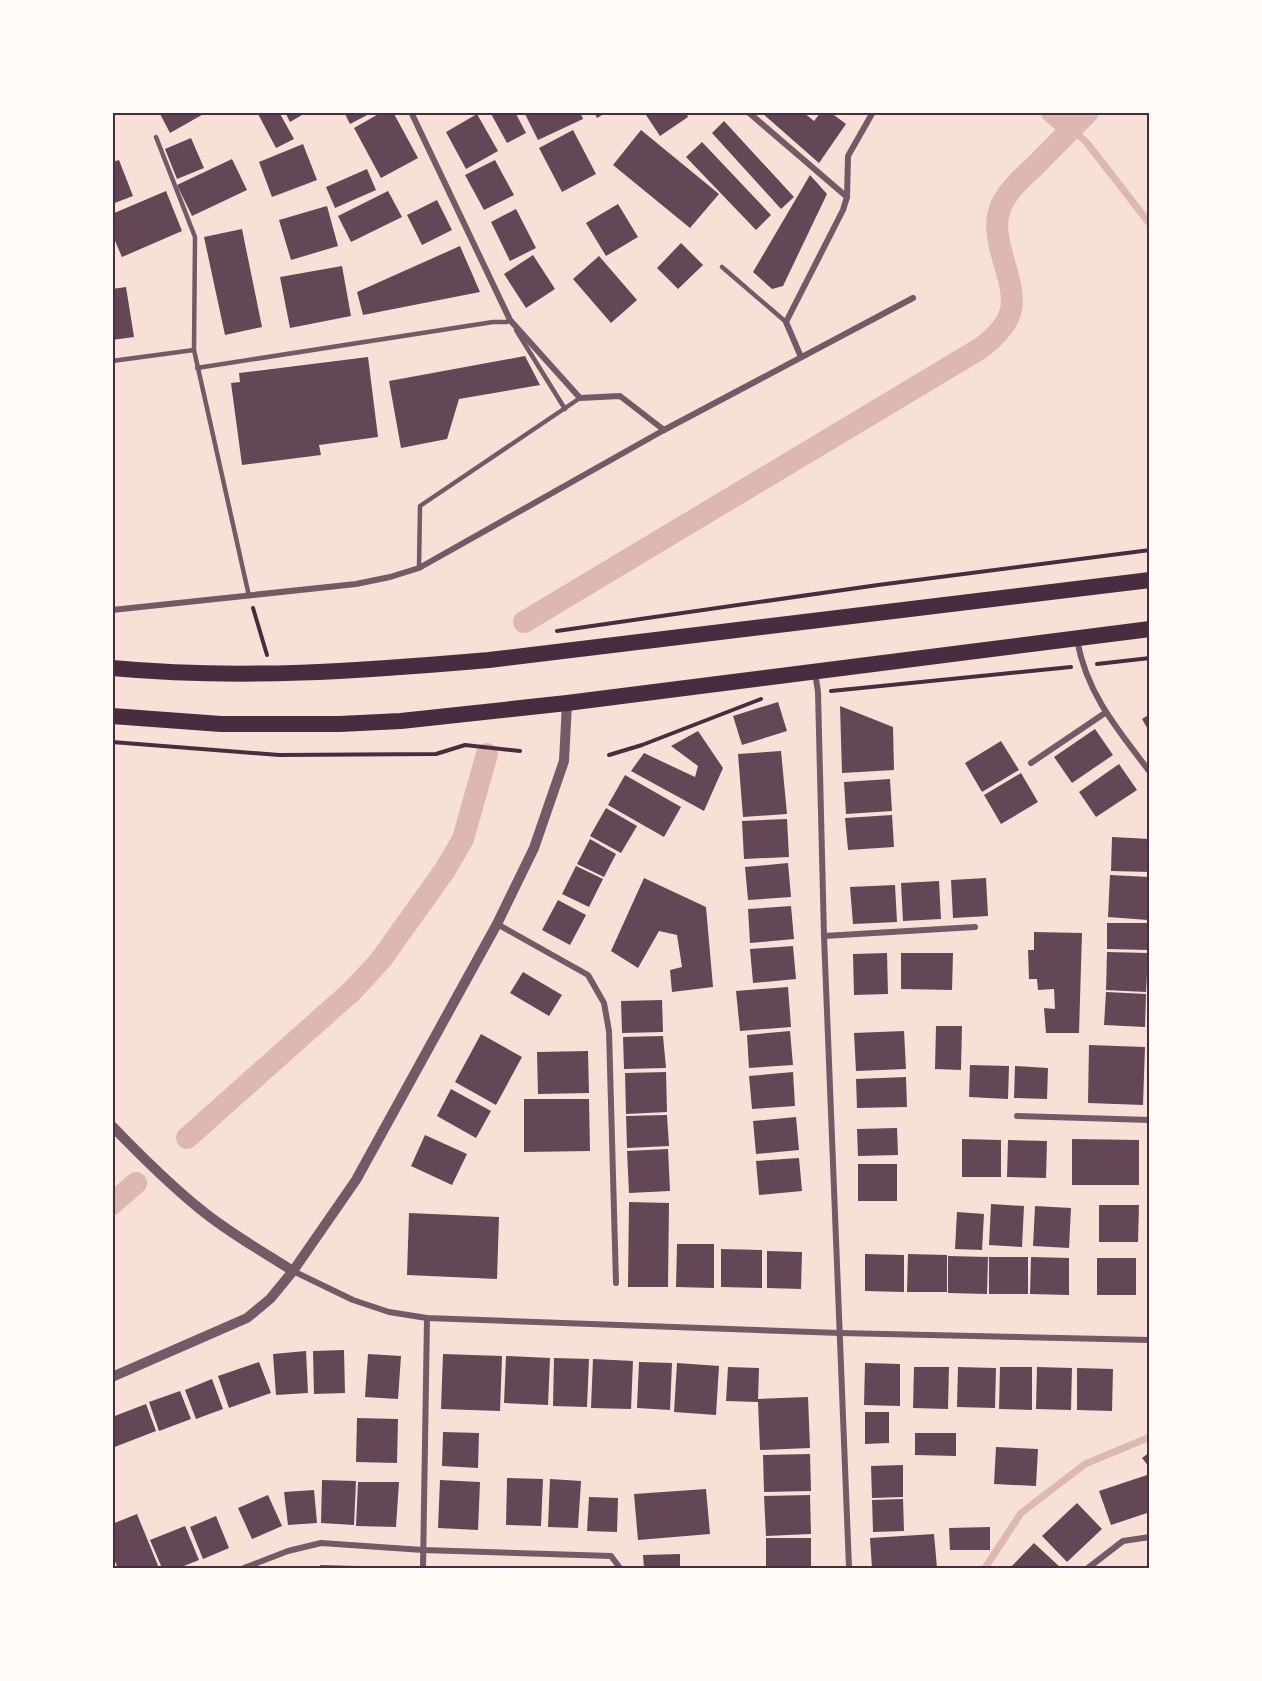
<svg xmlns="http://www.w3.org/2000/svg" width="1262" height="1681" font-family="'Work Sans',sans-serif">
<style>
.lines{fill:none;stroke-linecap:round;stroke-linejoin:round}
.stream{stroke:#dcb8b0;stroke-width:7}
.canal{stroke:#dcb8b0;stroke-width:22}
.building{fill:#644757}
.path{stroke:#4a2c40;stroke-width:4}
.service{stroke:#755966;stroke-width:4.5}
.minor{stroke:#755966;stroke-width:6}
.tertiary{stroke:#755966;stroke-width:10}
.trunk{stroke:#4a2c40;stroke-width:16}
.neatline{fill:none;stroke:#4a2c40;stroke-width:2}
</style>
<rect width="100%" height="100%" fill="#f7e1d7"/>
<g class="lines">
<g class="stream">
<polyline points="1072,129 1087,143 1150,224"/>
<polyline points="985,1568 1021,1513 1085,1464 1150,1437"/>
</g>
<g class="canal">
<polyline points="1052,112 1072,129"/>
<path d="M524,622L981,348C1026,314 1012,294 1000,247C997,233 995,220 1001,206C1008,190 1023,177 1036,165C1053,147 1071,130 1088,112"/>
<polyline points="187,1138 352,991 380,961 445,870 463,839 487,754"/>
<polyline points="112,1204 136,1183"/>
</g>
</g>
<g class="building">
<polygon points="159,112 207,112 170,133"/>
<polygon points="257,112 279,112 294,139 276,148"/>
<polygon points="285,112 307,112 290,122"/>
<polygon points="344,112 373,112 350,124"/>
<polygon points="382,112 393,112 418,158 381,178 354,128"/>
<polygon points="490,112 515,112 526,133 507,143"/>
<polygon points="524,112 580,112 583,119 538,140"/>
<polygon points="594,112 607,112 597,118"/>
<polygon points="644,112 686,112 688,117 660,136"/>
<polygon points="761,112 803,112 814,121 821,112 830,112 846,124 819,163"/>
<polygon points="477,114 498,151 466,169 446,132"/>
<polygon points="724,121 794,197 781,209 712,133"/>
<polygon points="573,130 596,174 562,192 539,148"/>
<polygon points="641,130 719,194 690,228 613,165"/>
<polygon points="191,138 204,168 177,179 165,149"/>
<polygon points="702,142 771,215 756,230 686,157"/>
<polygon points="303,144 317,180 272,197 259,162"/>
<polygon points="232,159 247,190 192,216 177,185"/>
<polygon points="119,160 133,196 112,204 112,162"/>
<polygon points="495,160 514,195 484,210 465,175"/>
<polygon points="367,169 376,190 335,208 326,187"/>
<polygon points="810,175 827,194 783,286 772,289 753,272"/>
<polygon points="166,191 182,231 122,257 112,234 112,214"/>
<polygon points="388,191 402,217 351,242 338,216"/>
<polygon points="437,200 452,230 422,245 407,215"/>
<polygon points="618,204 638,237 606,256 586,223"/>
<polygon points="327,206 338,246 291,260 279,220"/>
<polygon points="516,209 536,248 510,261 491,222"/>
<polygon points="242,229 262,327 225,335 204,237"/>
<polygon points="681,243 703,265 678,289 657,268"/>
<polygon points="460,246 480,292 363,315 357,292"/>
<polygon points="533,255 555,289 526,308 504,274"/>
<polygon points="599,256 637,300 611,323 573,279"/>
<polygon points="342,266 351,316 290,328 280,277"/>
<polygon points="126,287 134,337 112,340 112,289"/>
<polygon points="525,356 540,385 459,399 447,439 401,448 389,381"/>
<polygon points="368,357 378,437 319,445 321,455 242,465 231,383 240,382 239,373"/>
<polygon points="778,702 787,731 742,745 733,716"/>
<polygon points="840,706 893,727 894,770 842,773"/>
<polygon points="1150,714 1150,733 1142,719"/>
<polygon points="1095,729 1113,755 1072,783 1054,757"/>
<polygon points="698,731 723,768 704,811 631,771 644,753 695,777 698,766 671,746"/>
<polygon points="1001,741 1019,770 982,792 965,763"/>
<polygon points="781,751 787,814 743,817 738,754"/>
<polygon points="1119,764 1137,790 1096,817 1079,792"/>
<polygon points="1021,773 1038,802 1001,824 984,795"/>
<polygon points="625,775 681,807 664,837 608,805"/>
<polygon points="890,779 892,811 846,814 844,782"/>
<polygon points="606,808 637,826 621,853 590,836"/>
<polygon points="892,815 894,847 848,850 845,818"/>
<polygon points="787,819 789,857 744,859 742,821"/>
<polygon points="1112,837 1150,839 1150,872 1111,871"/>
<polygon points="590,839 616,854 604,877 577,864"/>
<polygon points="788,863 791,897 748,900 745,867"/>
<polygon points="576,866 603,879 589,907 562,894"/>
<polygon points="1110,875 1150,877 1148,920 1108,917"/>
<polygon points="644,878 706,907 713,987 672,992 670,970 682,967 677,935 659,931 638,968 611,951"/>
<polygon points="986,878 988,916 953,918 951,880"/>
<polygon points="939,881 941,919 903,921 901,883"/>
<polygon points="895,885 897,922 853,924 850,887"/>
<polygon points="558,900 586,915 570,945 542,930"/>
<polygon points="791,906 794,939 750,943 748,909"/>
<polygon points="1107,923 1150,923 1149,950 1107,949"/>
<polygon points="1034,932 1082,933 1079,1033 1046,1033 1044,1008 1055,1009 1054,989 1038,990 1037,979 1029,979 1028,950 1034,950"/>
<polygon points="793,946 796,979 753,983 750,949"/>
<polygon points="1107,952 1148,953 1146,992 1106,990"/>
<polygon points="887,953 888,994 854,995 853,954"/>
<polygon points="901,953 953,953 952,990 901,989"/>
<polygon points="523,972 562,995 549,1016 510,993"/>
<polygon points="788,987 791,1027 740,1031 736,991"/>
<polygon points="1106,992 1146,994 1145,1027 1104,1025"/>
<polygon points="662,1000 663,1032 622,1033 621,1001"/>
<polygon points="936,1026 962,1026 961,1070 935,1069"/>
<polygon points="790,1031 793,1065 749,1068 747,1035"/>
<polygon points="904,1031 906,1069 856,1071 854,1033"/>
<polygon points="481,1034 522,1057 496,1105 455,1082"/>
<polygon points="663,1036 666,1068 624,1069 623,1037"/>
<polygon points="1089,1045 1145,1047 1143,1105 1088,1103"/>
<polygon points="588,1051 589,1093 538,1094 537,1052"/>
<polygon points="970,1065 1009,1066 1008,1099 969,1097"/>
<polygon points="1015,1066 1048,1068 1047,1099 1014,1098"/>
<polygon points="666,1072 667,1112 626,1114 625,1073"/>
<polygon points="793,1072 795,1106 752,1109 749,1076"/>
<polygon points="906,1077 907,1107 857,1108 856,1079"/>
<polygon points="451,1089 491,1111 476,1138 437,1116"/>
<polygon points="524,1099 589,1099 590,1151 524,1152"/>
<polygon points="667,1115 669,1146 627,1148 626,1116"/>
<polygon points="796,1117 799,1150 756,1154 753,1121"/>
<polygon points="897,1128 898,1155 858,1156 857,1129"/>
<polygon points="425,1135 467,1154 452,1185 411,1166"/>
<polygon points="962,1139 1001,1140 1001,1177 962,1177"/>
<polygon points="1072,1139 1139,1140 1139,1185 1072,1185"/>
<polygon points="1008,1140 1047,1141 1046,1178 1007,1177"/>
<polygon points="668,1149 670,1191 629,1193 627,1151"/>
<polygon points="799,1158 802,1191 759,1195 756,1161"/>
<rect x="858" y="1164" width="39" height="37"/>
<polygon points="629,1202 669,1203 668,1287 628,1287"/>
<polygon points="991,1204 1024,1206 1022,1247 989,1245"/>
<polygon points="1099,1205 1139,1205 1138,1242 1099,1242"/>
<polygon points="1035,1206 1071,1208 1069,1248 1033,1246"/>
<polygon points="957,1212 984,1214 982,1250 955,1249"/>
<polygon points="409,1213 499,1217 497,1279 407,1275"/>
<polygon points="677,1244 714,1244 714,1288 676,1287"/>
<polygon points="721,1249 762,1250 762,1288 721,1287"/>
<polygon points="767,1251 802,1252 801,1289 767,1288"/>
<polygon points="865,1254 904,1255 904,1292 865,1291"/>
<polygon points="908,1254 947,1255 947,1292 907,1292"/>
<polygon points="948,1256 988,1257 987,1294 948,1293"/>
<rect x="989" y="1257" width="39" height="37"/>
<polygon points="1031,1257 1069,1258 1069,1295 1030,1294"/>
<rect x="1097" y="1258" width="39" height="37"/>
<polygon points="344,1350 345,1393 314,1394 313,1351"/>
<polygon points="306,1351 308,1393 276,1395 273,1354"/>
<polygon points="368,1354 401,1356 398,1399 365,1397"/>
<polygon points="443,1354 502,1356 500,1411 441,1409"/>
<polygon points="506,1356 550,1358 548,1405 504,1403"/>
<polygon points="554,1358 589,1359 587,1407 553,1406"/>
<polygon points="593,1359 633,1361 631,1409 591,1408"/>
<polygon points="259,1362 271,1393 229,1408 218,1376"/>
<polygon points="639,1362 672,1363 670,1410 637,1408"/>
<polygon points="677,1363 719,1366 716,1415 674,1412"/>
<polygon points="865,1363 900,1364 900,1406 864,1405"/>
<polygon points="728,1367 759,1368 758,1399 808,1397 810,1448 760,1450 758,1402 726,1401"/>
<polygon points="914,1367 949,1367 948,1409 913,1408"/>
<polygon points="958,1367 996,1368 995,1408 957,1407"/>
<polygon points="1000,1367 1032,1367 1032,1410 999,1409"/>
<polygon points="1037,1367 1072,1368 1071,1410 1036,1409"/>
<polygon points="1077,1368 1113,1369 1112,1411 1077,1410"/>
<polygon points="212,1379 223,1409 196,1419 185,1390"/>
<polygon points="180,1391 191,1419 159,1431 149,1402"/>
<polygon points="146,1404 156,1431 112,1448 112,1417"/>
<polygon points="865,1412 889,1412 889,1443 865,1444"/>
<polygon points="357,1418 398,1419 397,1463 356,1462"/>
<polygon points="443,1432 479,1433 478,1468 442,1466"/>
<polygon points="915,1433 956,1433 956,1456 915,1455"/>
<polygon points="996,1447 1038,1449 1036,1486 994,1484"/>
<polygon points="1150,1452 1150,1468 1142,1458"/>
<polygon points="810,1454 811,1491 764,1492 763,1455"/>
<polygon points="903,1465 903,1497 872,1498 871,1466"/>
<polygon points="1147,1475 1150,1482 1150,1512 1111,1525 1099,1491"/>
<polygon points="507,1478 543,1479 541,1526 506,1525"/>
<polygon points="550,1479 581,1481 578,1528 548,1527"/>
<polygon points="322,1480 356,1481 354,1525 321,1523"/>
<polygon points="440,1480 480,1482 478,1530 438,1528"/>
<polygon points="358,1482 399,1482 396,1527 356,1526"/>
<polygon points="706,1489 710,1534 638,1540 634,1494"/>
<polygon points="314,1490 317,1523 288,1525 284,1492"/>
<polygon points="268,1495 282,1526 252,1539 238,1508"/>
<polygon points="810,1495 811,1534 766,1536 764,1496"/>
<polygon points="589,1497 618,1498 617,1532 587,1531"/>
<polygon points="903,1499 904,1531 873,1532 872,1500"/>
<polygon points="1077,1503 1102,1529 1067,1562 1042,1536"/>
<polygon points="137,1514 159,1568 118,1568 112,1555 112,1524"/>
<polygon points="216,1516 229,1548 203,1559 190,1527"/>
<polygon points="185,1526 199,1560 179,1568 162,1568 150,1540"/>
<polygon points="990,1527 990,1550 950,1550 949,1528"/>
<polygon points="934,1534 937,1568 872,1568 870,1538"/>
<rect x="766" y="1538" width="45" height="30"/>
<polygon points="1034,1543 1061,1568 1014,1568 1012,1566"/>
<polygon points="680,1554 680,1568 644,1568 643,1555"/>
<polygon points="320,1565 357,1566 357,1568 320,1568"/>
</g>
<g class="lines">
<g class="path">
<polyline points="253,608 267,655"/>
<polyline points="557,631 878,585 1150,550"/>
<polyline points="1097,664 1150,658"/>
<polyline points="831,691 1071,667"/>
<polyline points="112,742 279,755 436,754 465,745 520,751"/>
<polyline points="609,755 642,745 761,699"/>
</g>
<g class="service">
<polyline points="156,137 195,237 194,350 249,596"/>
<polyline points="722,267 786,322"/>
<polyline points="516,330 565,409"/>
<polyline points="112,361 194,350"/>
<polyline points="197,368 493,322 507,322 510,320 512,323"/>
<polyline points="419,568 420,506 580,398"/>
</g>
<g class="minor">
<polyline points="411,112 510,320 580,398 620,396 664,430"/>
<polyline points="748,112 847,197"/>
<polyline points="801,357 786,322 843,210 847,197 848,156 873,112"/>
<polyline points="112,610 356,584 390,577 419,568 664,430 913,298"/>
<path d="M1077,640C1087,694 1117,729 1150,772"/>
<polyline points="815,672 818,692 824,936 849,1568"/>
<polyline points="1031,763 1105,713"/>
<polyline points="497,924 588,975 604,1003 609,1031 616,1283"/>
<polyline points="824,936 975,927"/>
<polyline points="1017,1116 1150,1120"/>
<polyline points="293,1271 353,1300 389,1312 427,1318 840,1333 1150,1340"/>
<polyline points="244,1568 288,1551 321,1543 423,1550 611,1556 620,1568"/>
<polyline points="423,1568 427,1318"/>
<polyline points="1088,1568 1123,1541 1150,1537"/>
</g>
<g class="tertiary">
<path d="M112,1126C140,1155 169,1184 200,1209C229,1233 262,1251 293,1271"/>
<polyline points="112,1377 247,1318 270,1299 293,1271 356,1180 497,924 534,848 564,761 567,703"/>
</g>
<g class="trunk">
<path d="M112,668C240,680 362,671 489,660L1150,580"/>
<polyline points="112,716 221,724 339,724 401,721 567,703 1150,629"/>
</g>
</g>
<rect width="1262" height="1681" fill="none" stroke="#fffaf5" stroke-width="228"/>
<rect x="114" y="114" width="1034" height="1453" class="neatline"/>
</svg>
